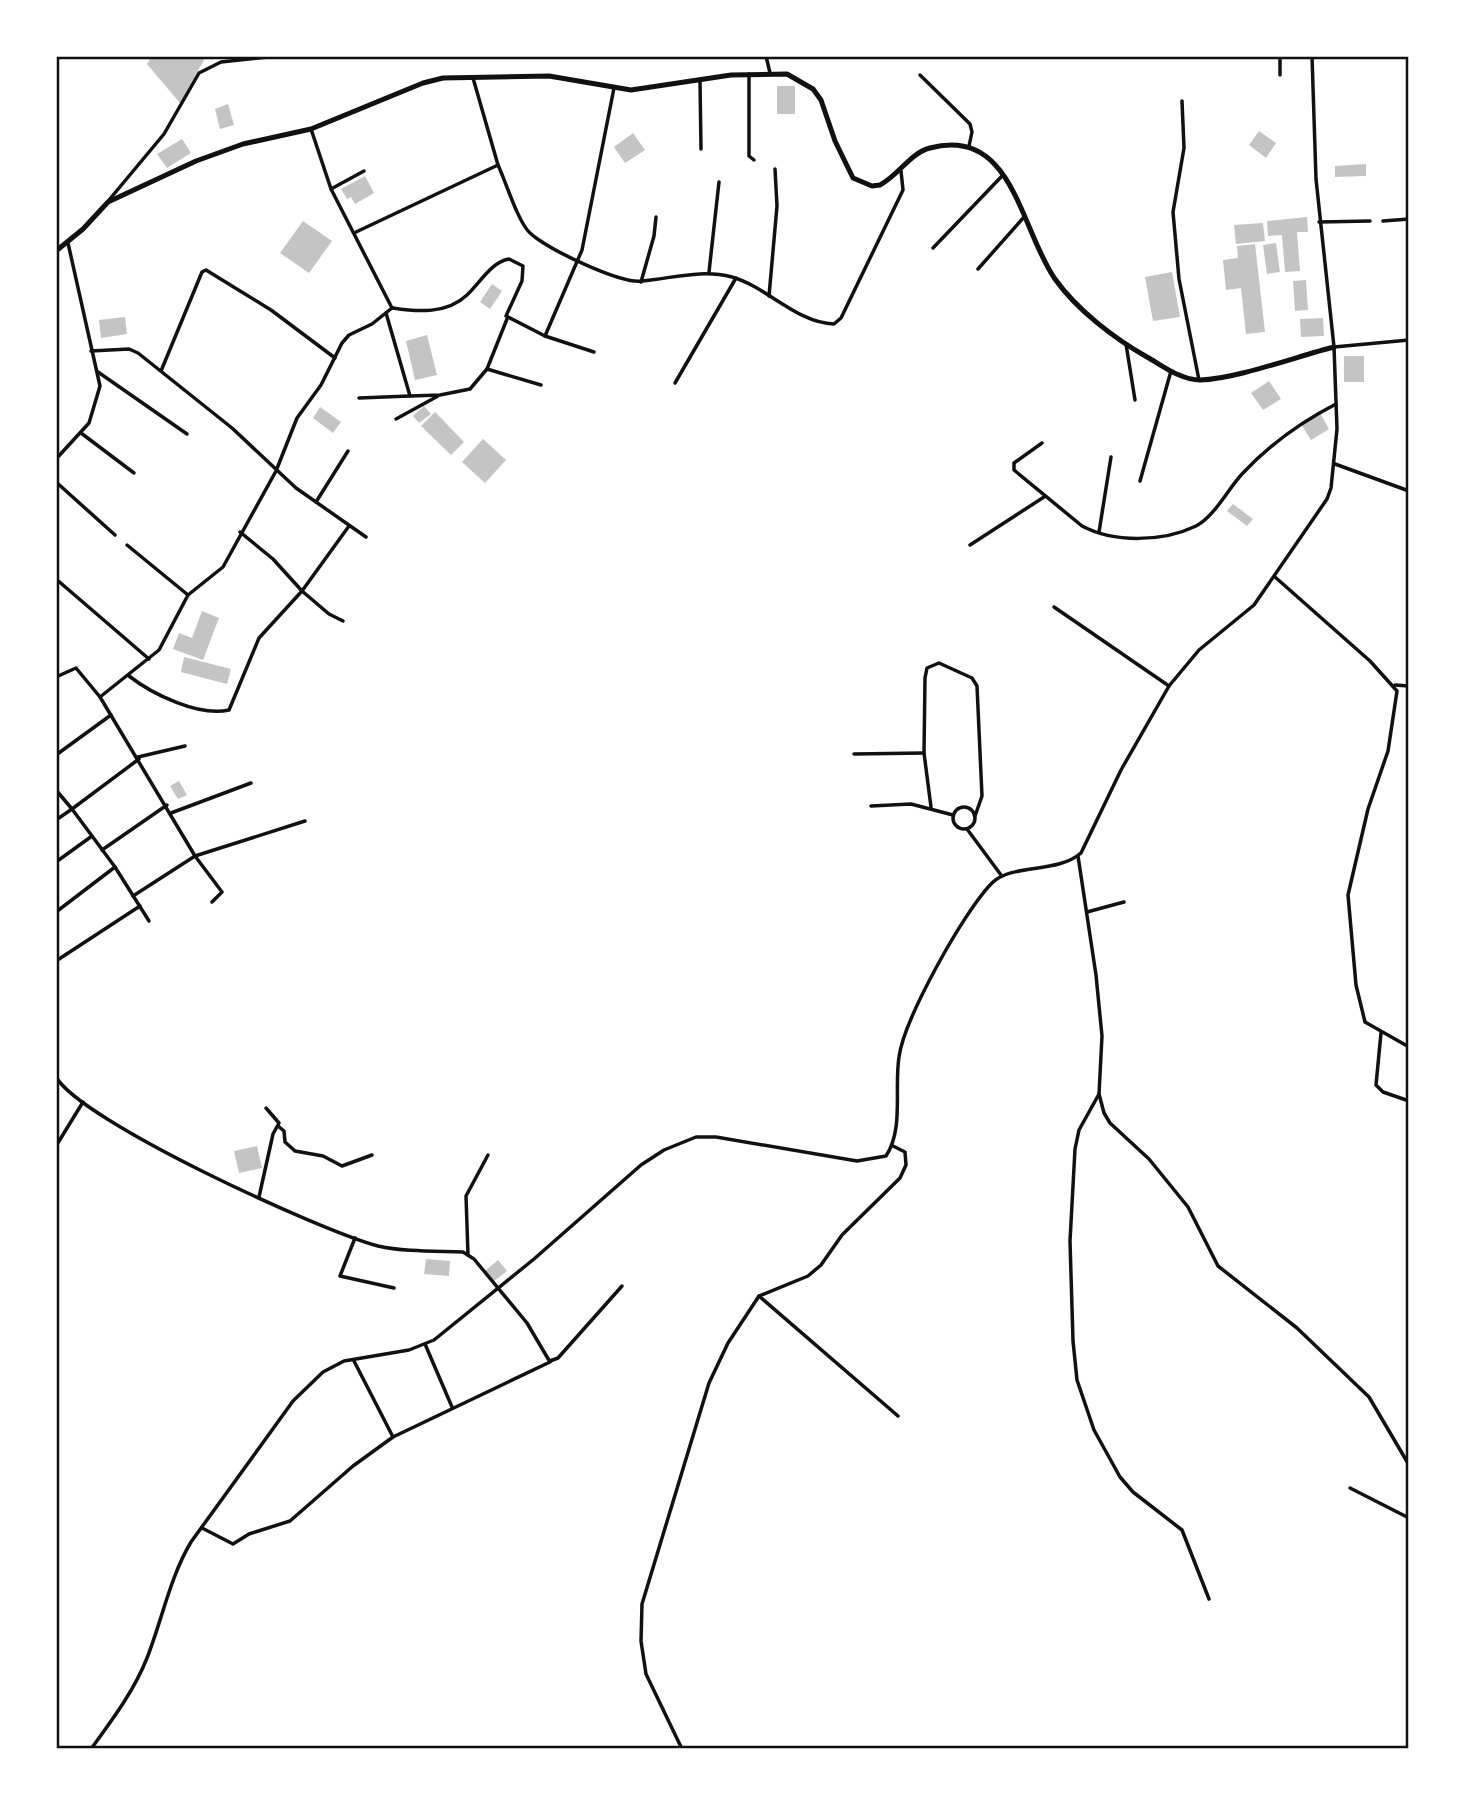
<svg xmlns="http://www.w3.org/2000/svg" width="1465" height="1805" font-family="'Noto Sans',sans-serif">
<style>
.building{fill:#c4c4c4}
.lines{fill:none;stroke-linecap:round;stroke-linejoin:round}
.minor{stroke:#111;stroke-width:3.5}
.tertiary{stroke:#111;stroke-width:5}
.neatline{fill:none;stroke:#111;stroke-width:2.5}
</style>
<rect width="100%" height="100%" fill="#fff"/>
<g class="building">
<polygon points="152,56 205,58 180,103 147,64"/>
<rect x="777" y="86" width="18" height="28"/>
<polygon points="228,104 234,125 220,129 215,109"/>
<polygon points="1259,131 1276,143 1266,158 1249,145"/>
<polygon points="633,133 645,150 625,163 614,147"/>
<polygon points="182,139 191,153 167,168 157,154"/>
<polygon points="1366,164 1366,176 1335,177 1335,166"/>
<polygon points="365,176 374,193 355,204 351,197 347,199 341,189"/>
<polygon points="1307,217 1308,232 1297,232 1300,271 1285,272 1282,235 1268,236 1267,221"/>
<polygon points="303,221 332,241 309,273 280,253"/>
<polygon points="1263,223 1265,241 1236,244 1234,225"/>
<polygon points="1276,243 1280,272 1267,274 1263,245"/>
<polygon points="1255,244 1265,332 1246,334 1241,288 1226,290 1223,260 1238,258 1237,246"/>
<polygon points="1172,272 1180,317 1153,321 1145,277"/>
<polygon points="1306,280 1308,310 1295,311 1293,281"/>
<polygon points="492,284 502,291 490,309 480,302"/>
<polygon points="125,317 127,334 101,338 99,320"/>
<polygon points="1323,318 1324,336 1301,337 1300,319"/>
<polygon points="427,335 437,375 415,380 406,341"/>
<rect x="1344" y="356" width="20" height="26"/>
<polygon points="1269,381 1281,399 1263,410 1251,393"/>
<polygon points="424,406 431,414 419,423 413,416"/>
<polygon points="320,407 341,422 333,433 313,418"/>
<polygon points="435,412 464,442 451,455 421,426"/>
<polygon points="1320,413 1329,429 1311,440 1301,424"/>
<polygon points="483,439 506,460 485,483 462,462"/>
<polygon points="1233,504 1253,519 1247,526 1227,511"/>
<polygon points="202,611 219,618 203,660 173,649 179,633 192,638"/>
<polygon points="184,657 231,669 227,684 181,672"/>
<polygon points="179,781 187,795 178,799 170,786"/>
<polygon points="257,1146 262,1168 239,1173 234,1151"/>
<polygon points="426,1259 450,1261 449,1276 424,1274"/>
<polygon points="498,1260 507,1271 493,1282 485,1271"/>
</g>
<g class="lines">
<g class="minor">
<polyline points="766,56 770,73"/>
<polyline points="749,74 749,156 754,160"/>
<polyline points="920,75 970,124 972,132 969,146"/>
<polyline points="1280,75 1280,56"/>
<polyline points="700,81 701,149"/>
<polyline points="1182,101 1184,148 1173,212 1179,279 1199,380"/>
<path d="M498,165C506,182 518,222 530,233C547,249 620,284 642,281C674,278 701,269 732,277C767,287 797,323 834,324L841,318L903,190L901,171"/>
<polyline points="331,189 364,171"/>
<polyline points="109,200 164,134 199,73 221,62 278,56"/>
<polyline points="1383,221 1409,219"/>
<polyline points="1319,222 1370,221"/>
<polyline points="356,232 498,165 473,78"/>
<polyline points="933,248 1002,176"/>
<polyline points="978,269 1024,217"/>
<polyline points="709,272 719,182"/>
<polyline points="641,282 654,236 656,217"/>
<polyline points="769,296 777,206 775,169"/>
<path d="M393,308C418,312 447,314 467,295C480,283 491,262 509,259L523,266L522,281L506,316L545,336L582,250L614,88"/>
<polyline points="386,313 410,396 440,395 470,389 487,369 541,385"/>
<polyline points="545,336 594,352"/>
<polyline points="1126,344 1135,400"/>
<polyline points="1334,347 1409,340"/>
<polyline points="91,351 129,349 138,353 232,428 296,488 366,537"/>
<polyline points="487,369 507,319"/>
<polyline points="161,371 202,272 206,270 271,310 335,358"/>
<polyline points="98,372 187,434"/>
<polyline points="675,383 736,278"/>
<polyline points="359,398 410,396"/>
<polyline points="396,419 438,396"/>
<polyline points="81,433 134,473"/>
<path d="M1042,443L1014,463V470L1082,526C1114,543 1163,542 1196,526C1214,517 1228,489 1242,474C1270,444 1299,423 1336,404"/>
<polyline points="56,459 89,423 100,386 68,243"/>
<polyline points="1335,464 1409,491"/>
<polyline points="1140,481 1171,371"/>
<polyline points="56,482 115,535"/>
<polyline points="316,502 348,451"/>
<polyline points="1099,532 1111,457"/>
<polyline points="127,545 188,595"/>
<polyline points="970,545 1044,497"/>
<polyline points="1275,577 1370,661 1397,691 1388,751 1368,809 1348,895 1356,985 1365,1022 1409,1047"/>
<polyline points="56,579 149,659"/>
<polyline points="1054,607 1169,686"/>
<polyline points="343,621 329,614 302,591 349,526"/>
<path d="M129,676C152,694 199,717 229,710L259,638L302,591L273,559L240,532"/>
<polyline points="56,677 76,668 100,697"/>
<polyline points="1395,685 1409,686"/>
<polyline points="854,754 924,753"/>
<polyline points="56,755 111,715"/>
<polyline points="138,757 185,746"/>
<polyline points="56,790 72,809 56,820"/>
<polyline points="871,806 911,804 953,815"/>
<circle cx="964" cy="818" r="11"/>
<polyline points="931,807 924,753 925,678 927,668 939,663 972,678 977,686 982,796 975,816"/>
<polyline points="171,813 251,783"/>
<polyline points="967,829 1001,875"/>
<polyline points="102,850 167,805"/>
<polyline points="1078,856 1096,975 1102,1036 1099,1094 1079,1130 1075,1149 1070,1241 1073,1341 1077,1380 1094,1430 1120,1477 1133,1492 1182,1530 1209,1599"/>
<polyline points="56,862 92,836"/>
<polyline points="115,867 149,921"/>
<polyline points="133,896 195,856 100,697 159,650 188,595 223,567 276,471 297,418 321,385 342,343 349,335 372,324 392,308 331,189 311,129"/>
<polyline points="212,902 222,892 195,856 305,821"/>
<polyline points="56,912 115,867 72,809 139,759"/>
<polyline points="1087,912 1124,902"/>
<polyline points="56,961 140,906"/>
<polyline points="1381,1033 1376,1085 1383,1092 1409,1101"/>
<path d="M56,1077C82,1122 321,1231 378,1246C405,1252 435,1251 463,1252L474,1259L527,1323L550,1362L393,1437"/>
<polyline points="1099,1094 1104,1113 1110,1123 1149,1159 1188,1207 1218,1266 1297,1328 1369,1397 1409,1465"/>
<polyline points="278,1126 284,1131 285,1142 295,1151 323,1156 342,1166 372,1155"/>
<polyline points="56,1146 83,1102"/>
<polyline points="259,1197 273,1134 279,1123 266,1108"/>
<polyline points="355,1238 340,1276 394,1288"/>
<polyline points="468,1255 466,1196 488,1155"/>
<polyline points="759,1296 898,1416"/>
<polyline points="425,1344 452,1407"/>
<polyline points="550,1361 558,1358 622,1286"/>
<polyline points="1350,1488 1409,1518"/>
<polyline points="202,1528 233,1544 249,1534 290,1521 353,1466 393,1437 354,1361"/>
<path d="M91,1749C112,1720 134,1691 147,1658C162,1620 170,1577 191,1542L293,1401L323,1372L344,1361L409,1350L434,1340L534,1259L641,1165L664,1150L696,1137H716L857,1161L886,1156C904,1129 894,1088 899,1057C904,1019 964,911 992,883C1012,863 1057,874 1081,853L1121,770L1169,686L1199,650L1254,605L1327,499L1331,488L1337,429L1334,347L1316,179L1312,56"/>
<polyline points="682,1749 646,1674 641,1641 642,1604 709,1383 728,1343 759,1296 808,1276 821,1265 842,1235 900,1178 906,1165 905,1152 893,1146"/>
</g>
<path class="tertiary" d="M56,251L83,229L108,202L196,161L243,144L311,129L423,83L443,78L549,76L631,90L731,75L787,74L813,89L821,100L835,141L853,178L872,186L880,185C899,175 910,153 930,148C1013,126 1020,229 1055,279C1077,310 1115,339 1147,357C1163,366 1181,380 1200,380C1236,379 1298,356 1334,347"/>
</g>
<rect width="1465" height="1805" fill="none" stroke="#ffffff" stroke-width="116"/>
<rect x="58" y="58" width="1349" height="1689" class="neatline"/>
</svg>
